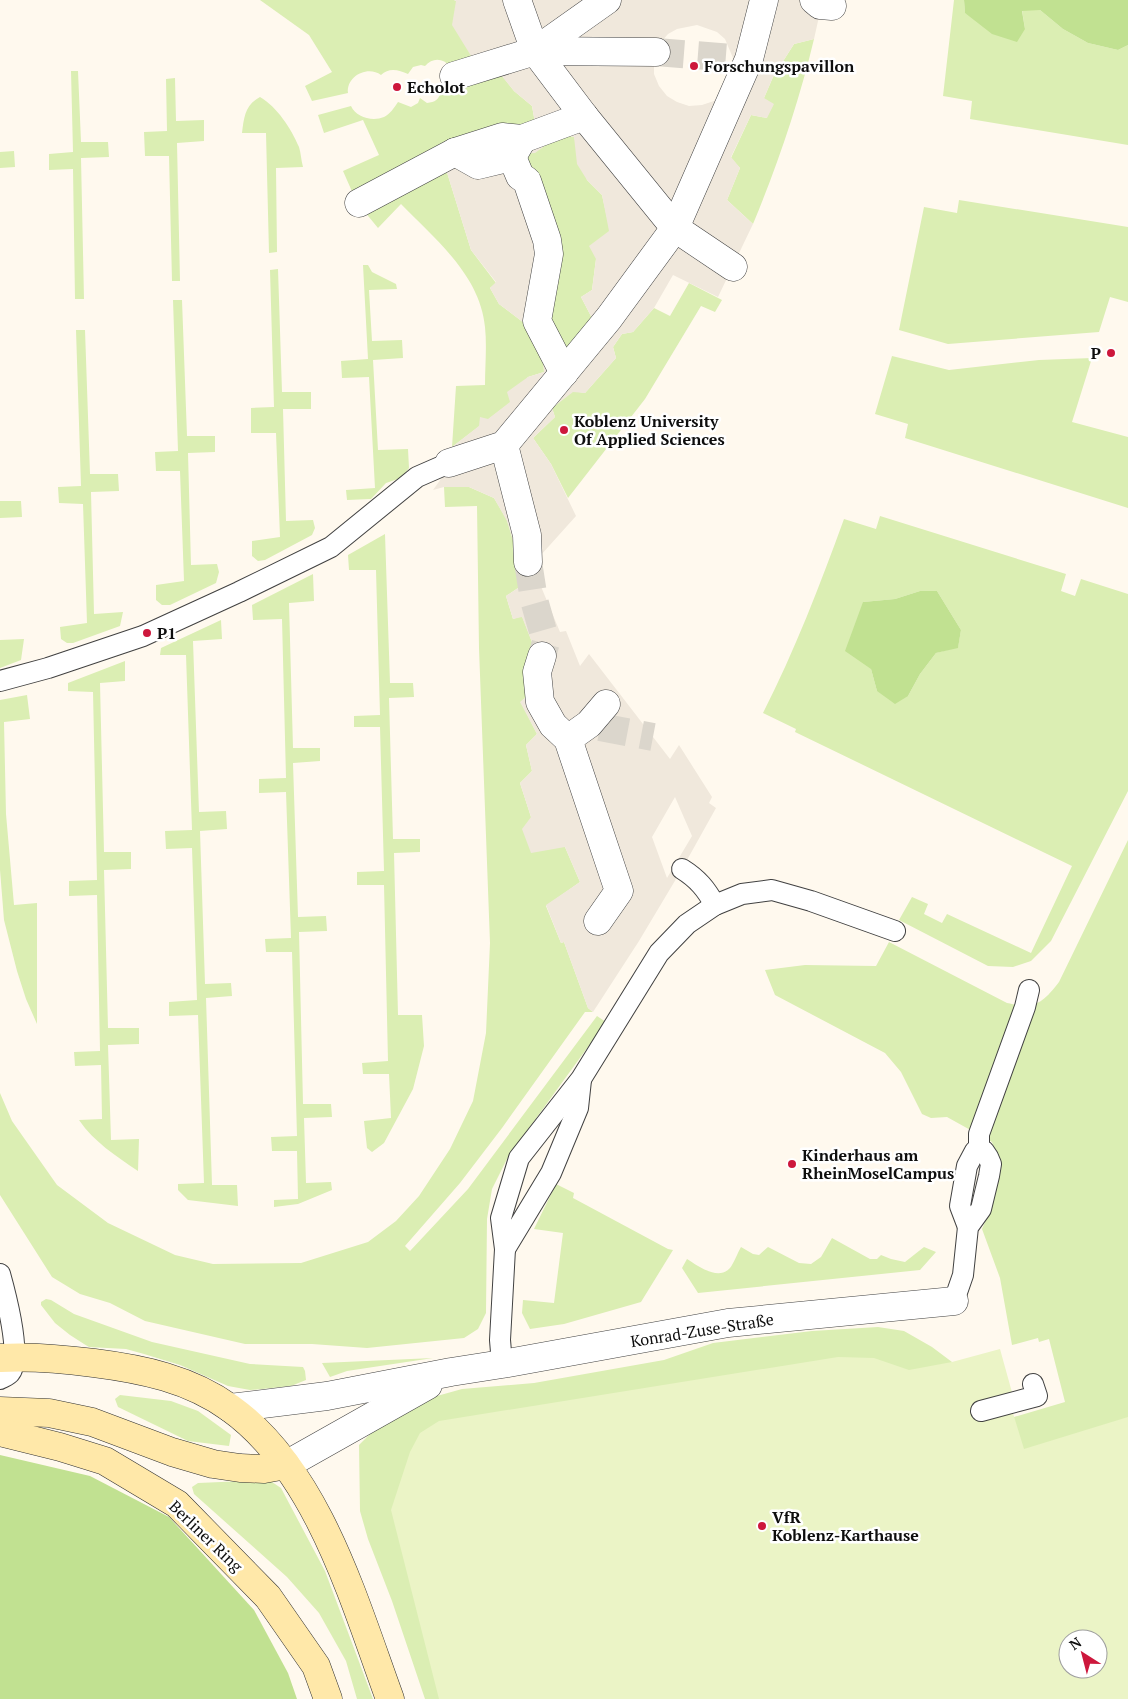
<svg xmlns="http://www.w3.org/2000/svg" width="1128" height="1699" font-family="'PT Serif',serif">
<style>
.green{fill:#dbeeb3;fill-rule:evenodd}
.forest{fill:#c1e191}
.pitch{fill:#ebf4c6;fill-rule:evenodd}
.plaza{fill:#f0e8dc;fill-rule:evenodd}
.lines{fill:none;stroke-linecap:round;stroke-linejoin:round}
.street-tunnel{stroke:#dbd6cc;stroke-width:28;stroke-dasharray:28 14;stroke-linecap:butt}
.lane-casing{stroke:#414141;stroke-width:22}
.street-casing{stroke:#414141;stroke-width:29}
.secondary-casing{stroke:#303030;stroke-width:29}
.lane{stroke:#fff;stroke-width:20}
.street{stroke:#fff;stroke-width:28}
.secondary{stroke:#ffe8a9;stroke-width:28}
.poi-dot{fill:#cd173c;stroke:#fff;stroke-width:2}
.labels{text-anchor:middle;stroke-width:5;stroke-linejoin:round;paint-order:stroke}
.poi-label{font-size:16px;font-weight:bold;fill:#0e0e0e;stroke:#fff;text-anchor:start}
.street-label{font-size:16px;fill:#0e0e0e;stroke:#fff}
</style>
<rect width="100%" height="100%" fill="#fff9ee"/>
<g class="green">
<path d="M260,0H454L456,1L476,65L451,67C443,58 433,57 425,66L421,65L413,67L408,74C399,70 389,67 381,75C368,65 346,76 348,93L312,101L305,86L332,72L309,35Z"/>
<polygon points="954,0 964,0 965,13 1025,29 1022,10 1040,10 1063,29 1088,43 1118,50 1128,45 1128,145 970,119 972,101 943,96"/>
<path d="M814,39C799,102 778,164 753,224L727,200L740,168L731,158L751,115L767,118L764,98L773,77L794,44Z"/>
<path d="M496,68L514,91L532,106L535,123L354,196L343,171L379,155L363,120L324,133L318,115L351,106C356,117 372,122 384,117C390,114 394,108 398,102L411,107L418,103L420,98L427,103C435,102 439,100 441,91L445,93L451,91Z"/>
<polygon points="71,71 78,71 81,142 108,142 109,157 81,158 84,299 75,299 73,169 49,170 49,154 73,152"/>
<polygon points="175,78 176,121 204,120 204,141 177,143 180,281 172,281 169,156 145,156 144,132 167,131 166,79"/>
<path d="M260,97C277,107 291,128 299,147C301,153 301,160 303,167L276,168L277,252L269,253L266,133H242C244,117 245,105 260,97Z"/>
<polygon points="561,134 574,137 587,180 602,195 610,231 596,259 592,290 581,297 593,320 562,353 549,337 523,154"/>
<polygon points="14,151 15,167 0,168 0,152"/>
<path d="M445,166L471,250L496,283L490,288L499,304L528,326L543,357L544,372L528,377L511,402L452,447L456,386L485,385C485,366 487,346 485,327C480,275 435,239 401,204L378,228L364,211Z"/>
<polygon points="959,200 1128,227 1128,302 1110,297 1099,332 948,344 899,330 924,207 957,213"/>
<polygon points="363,265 368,265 372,272 396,284 397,289 369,290 372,341 402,340 403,358 373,360 378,450 408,449 409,468 401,478 386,483 371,499 347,500 346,490 375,488 369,377 342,378 341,361 368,359"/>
<polygon points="278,269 282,392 311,392 311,409 283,409 286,521 313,520 315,528 312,535 265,560 258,561 252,556 252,541 280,537 276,433 251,433 251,408 274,407 270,270"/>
<polygon points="689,283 722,300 715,312 701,306 645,399 568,498 551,464 533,438 555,417 552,408 573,391 585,393 616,358 613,347 622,334 633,332 654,308 670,316"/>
<polygon points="173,300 182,300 187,436 215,436 215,452 188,453 191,565 217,564 219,572 216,583 170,605 162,605 156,600 156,585 184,581 180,471 156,471 155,452 178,451"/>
<polygon points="76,330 85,330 90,474 118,474 119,491 91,492 94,614 123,612 120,626 73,643 67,643 61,639 60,627 87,623 83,504 59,503 58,487 81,486"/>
<polygon points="892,356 949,370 1039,360 1092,358 1072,422 1128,437 1128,508 905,438 908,424 875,414"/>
<polygon points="444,487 469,487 494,498 507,520 515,547 521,586 506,596 513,619 522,616 537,655 534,690 521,702 537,734 526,745 532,771 520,783 531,817 565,847 580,882 546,906 561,943 564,942 588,1008 593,1012 585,1012 502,1128 460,1183 405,1246 410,1251 468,1189 597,1016 606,1022 508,1157 492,1189 487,1219 486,1313 478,1329 464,1338 367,1348 312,1344 245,1344 145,1321 110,1303 80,1294 52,1277 0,1195 0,1093 12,1121 57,1185 108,1223 175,1255 213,1264 301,1263 368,1242 396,1221 419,1196 450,1149 473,1101 486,1033 490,943 479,648 477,506 445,507"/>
<polygon points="0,501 21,501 22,517 0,518"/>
<path d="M880,516L1066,574L1061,591L1075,596L1081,579L1128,594V791L1051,941L1031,961L1013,967L988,966L899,920L912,897L928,904L924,914L942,923L947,914L1031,953L1072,866L795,732L796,729L763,713C795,650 820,585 844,519L876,529ZM920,591H937L961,630L958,647L936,653L920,674L908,696L877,691L871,669L863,602L895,599Z"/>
<polygon points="385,534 390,683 413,683 414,697 389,698 393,839 420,839 420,852 394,853 398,1015 422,1015 424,1046 413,1089 384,1143 372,1152 367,1148 364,1121 391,1118 389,1074 363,1074 362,1063 388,1061 384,885 357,885 357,872 384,871 380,727 354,727 354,716 380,715 376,570 349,570 348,555"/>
<polygon points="313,574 314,601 289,603 293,748 320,748 320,761 293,763 298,917 326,916 327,931 299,932 303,1104 331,1104 332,1117 304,1118 306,1183 331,1182 332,1190 298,1204 274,1207 274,1200 298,1199 297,1151 272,1151 271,1137 297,1136 292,952 266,952 265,939 291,938 286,792 259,793 259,779 286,778 282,619 253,620 252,605"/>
<polygon points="221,620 222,639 193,641 199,812 226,811 227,829 200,831 205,984 231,983 232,996 206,998 212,1185 237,1185 238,1206 188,1200 178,1190 178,1184 204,1183 198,1015 169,1016 169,1002 197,1000 192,848 166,849 165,831 192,830 186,655 160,655 161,648"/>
<polygon points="24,639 21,660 0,668 0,640"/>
<path d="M125,661V681L100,683L104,852H131V869L104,870L108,1028H139V1044L108,1045L111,1140L139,1139L138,1171C116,1156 94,1142 79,1120L102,1119L101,1065L75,1066L74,1052L100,1051L97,895L69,896V881L97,880L93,692L68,691V683Z"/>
<polygon points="27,695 30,719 4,722 6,814 14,905 37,903 37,1024 26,999 17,971 4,920 0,870 0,700"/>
<path d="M1128,840V1459L1022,1455L1009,1420L1014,1417L1065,1402L1049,1339L1039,1342L1038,1338L1012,1345L1000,1278L982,1229C996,1198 1004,1176 992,1142L947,1117L931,1118L922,1114L901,1072L885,1053L775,995L765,970L805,965L876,966L889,942L1007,1003C1035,1009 1042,1004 1059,982Z"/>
<polygon points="556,1184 574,1193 573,1198 668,1249 673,1250 641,1302 564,1324 530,1329 522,1313 523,1300 554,1303 563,1233 534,1229"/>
<path d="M832,1238L870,1259H877L881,1255L891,1259L905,1262L924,1247L936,1252L920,1270L698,1293L682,1268L687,1259C698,1266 718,1281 730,1268C734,1263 737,1254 741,1247L753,1254L759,1255L768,1247L799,1263L811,1264L821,1257Z"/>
<polygon points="46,1299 51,1300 74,1314 152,1342 250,1364 303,1367 305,1371 306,1380 291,1386 262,1389 250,1390 228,1386 180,1365 144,1354 126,1349 89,1347 84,1344 70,1335 55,1323 41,1305 41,1302"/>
<polygon points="878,1327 904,1331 932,1347 952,1362 704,1699 425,1699 392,1601 368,1539 360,1511 359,1445 382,1422 412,1403 462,1389 534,1383 664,1360 713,1343 812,1331"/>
<polygon points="433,1358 347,1371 330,1377 322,1363"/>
<polygon points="120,1395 171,1401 198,1411 231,1435 229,1446 188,1441 118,1407 115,1399"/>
<polygon points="269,1480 281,1488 325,1571 373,1699 357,1699 346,1661 319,1613 287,1577 194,1494 192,1487 198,1483"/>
</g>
<g class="forest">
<polygon points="964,0 1128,0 1128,45 1118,50 1088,43 1063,29 1040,10 1022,11 1025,29 1017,42 992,34 965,13"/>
<polygon points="920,591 937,591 961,630 958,648 936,653 920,674 908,696 895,704 877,691 871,669 845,651 863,602 895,599"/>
<polygon points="0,1455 90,1476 169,1517 254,1610 288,1673 297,1699 0,1699"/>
</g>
<path class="pitch" d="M1000,1349L1013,1396L1008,1397L1024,1449L1128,1417V1699H439L391,1510L410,1452L420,1433L439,1421L838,1357L874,1358L909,1370L952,1362ZM1068,1639H1098V1669H1068Z"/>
<path class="plaza" d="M454,0H828L820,12L814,39L794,44L773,77L764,98L774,104L767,118L751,115L731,157L740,168L727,200L753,224L718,297L673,275L654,308L633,332L622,334L613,347L616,358L585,393L573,392L552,408L555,417L533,438L551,464L576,516L532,565L560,632L566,631L580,666L589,654L670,759L679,745L712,797L709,803L716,808L682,869L639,941L593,1012L588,1008L564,942L561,943L546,905L580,882L565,847L531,853L522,829L531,817L520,783L532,771L526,745L537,734L520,702L534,690L523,671L537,655L522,617L513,619L506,596L521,586L515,547L507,521L494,498L469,487H444L433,490L443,476L449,463L452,447L479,426L480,417L488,419L510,402L507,392L528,377L544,372L543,357L528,326L499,304L490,288L496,282L471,250L445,166L535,123L532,106L514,91L496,69L476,64L452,25L456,1ZM697,25L717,32L725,39L733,58L734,70L724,93L714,101L702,105L689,106L677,102L667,96L659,86L654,74V62L661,42L668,34L677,29ZM561,134L574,137L577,164L587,180L602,195L609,231L589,246L596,259L592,290L581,297L593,320L562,353L549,322L523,154L535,153ZM675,797L692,836L667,878L652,837Z"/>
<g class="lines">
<g class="street-tunnel">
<polyline points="656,52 733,58"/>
<polyline points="528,562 534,600 546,642 542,656"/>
<polyline points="600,727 653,737"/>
</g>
<defs>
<g id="lane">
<polyline points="0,681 48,668 143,636 239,592 331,547 417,477 449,463"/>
<path d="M682,869C698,879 706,889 715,905"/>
<polyline points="979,1149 979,1134 1025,1007 1029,990"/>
<polyline points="968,1227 960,1206 967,1166 975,1151 979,1149"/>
<polyline points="505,1249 551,1173 578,1108 581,1080"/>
<path d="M0,1274C5,1292 23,1359 10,1373C8,1376 3,1377 0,1379"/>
<polyline points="954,1301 963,1275 968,1227 981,1209 989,1176 991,1164 988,1157 984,1151 979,1149"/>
<polyline points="502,1364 500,1340 505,1249 501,1218 519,1158 581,1079 659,953 687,924 715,905 742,894 772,890 811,901 895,931"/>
<polyline points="981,1411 1037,1396 1033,1384"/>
</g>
<g id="street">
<polyline points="517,0 535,51 584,116 675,228 733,267"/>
<polyline points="814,0 820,5 832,6"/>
<polyline points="535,51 607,0"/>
<polyline points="454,76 535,51 656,52"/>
<polyline points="455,152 478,165 512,157 520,143"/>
<polyline points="512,157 520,176 527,181 547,240 549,254 537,321 564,373"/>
<polyline points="359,203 455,152 502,137 522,139 584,116"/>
<polyline points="504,445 527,535 528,562"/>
<polyline points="449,463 504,445 609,318 675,228 749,59 764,0"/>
<polyline points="542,656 537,672 540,702 553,725 568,739 619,891 598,921"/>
<polyline points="568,739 589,724 606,704"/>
<polyline points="230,1408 327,1396 451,1372 502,1364 728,1323 954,1301"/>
<polyline points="286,1465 428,1385"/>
</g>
<g id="secondary">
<path d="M0,1358C31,1356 63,1359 94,1363C142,1369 190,1379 230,1408C318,1471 354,1601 390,1699"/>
<polyline points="0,1411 49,1413 92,1422 172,1452 213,1464 240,1468 264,1469 286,1465"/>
<polyline points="0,1432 60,1447 105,1461 177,1504 268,1597 316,1666 328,1699"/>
</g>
</defs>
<use href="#lane" class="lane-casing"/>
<use href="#street" class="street-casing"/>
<use href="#secondary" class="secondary-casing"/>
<use href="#lane" class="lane"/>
<use href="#street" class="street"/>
<use href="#secondary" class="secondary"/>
</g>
<g class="poi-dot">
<circle cx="694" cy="66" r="5"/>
<circle cx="397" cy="87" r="5"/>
<circle cx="1111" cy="353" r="5"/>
<circle cx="564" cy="430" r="5"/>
<circle cx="147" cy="633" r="5"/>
<circle cx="792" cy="1164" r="5"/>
<circle cx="762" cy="1526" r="5"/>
</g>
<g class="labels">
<g class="poi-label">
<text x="704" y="72">Forschungspavillon</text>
<text x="407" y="93">Echolot</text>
<text x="1101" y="359" text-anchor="end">P</text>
<text x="574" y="427">Koblenz University<tspan x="574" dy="18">Of Applied Sciences</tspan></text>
<text x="157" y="639">P1</text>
<text x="802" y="1161">Kinderhaus am<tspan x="802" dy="18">RheinMoselCampus</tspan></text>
<text x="772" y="1523">VfR<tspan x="772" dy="18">Koblenz-Karthause</tspan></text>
</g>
<g class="street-label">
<text transform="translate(702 1330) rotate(-9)" y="6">Konrad-Zuse-Straße</text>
<text transform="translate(206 1536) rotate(44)" y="6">Berliner Ring</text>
</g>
</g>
<g transform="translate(1083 1654) rotate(324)"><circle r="24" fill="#ffffff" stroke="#9f9f9f"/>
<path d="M0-4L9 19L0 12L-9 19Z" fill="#cd173c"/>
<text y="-8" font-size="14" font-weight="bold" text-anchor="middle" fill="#0e0e0e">N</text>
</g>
</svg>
